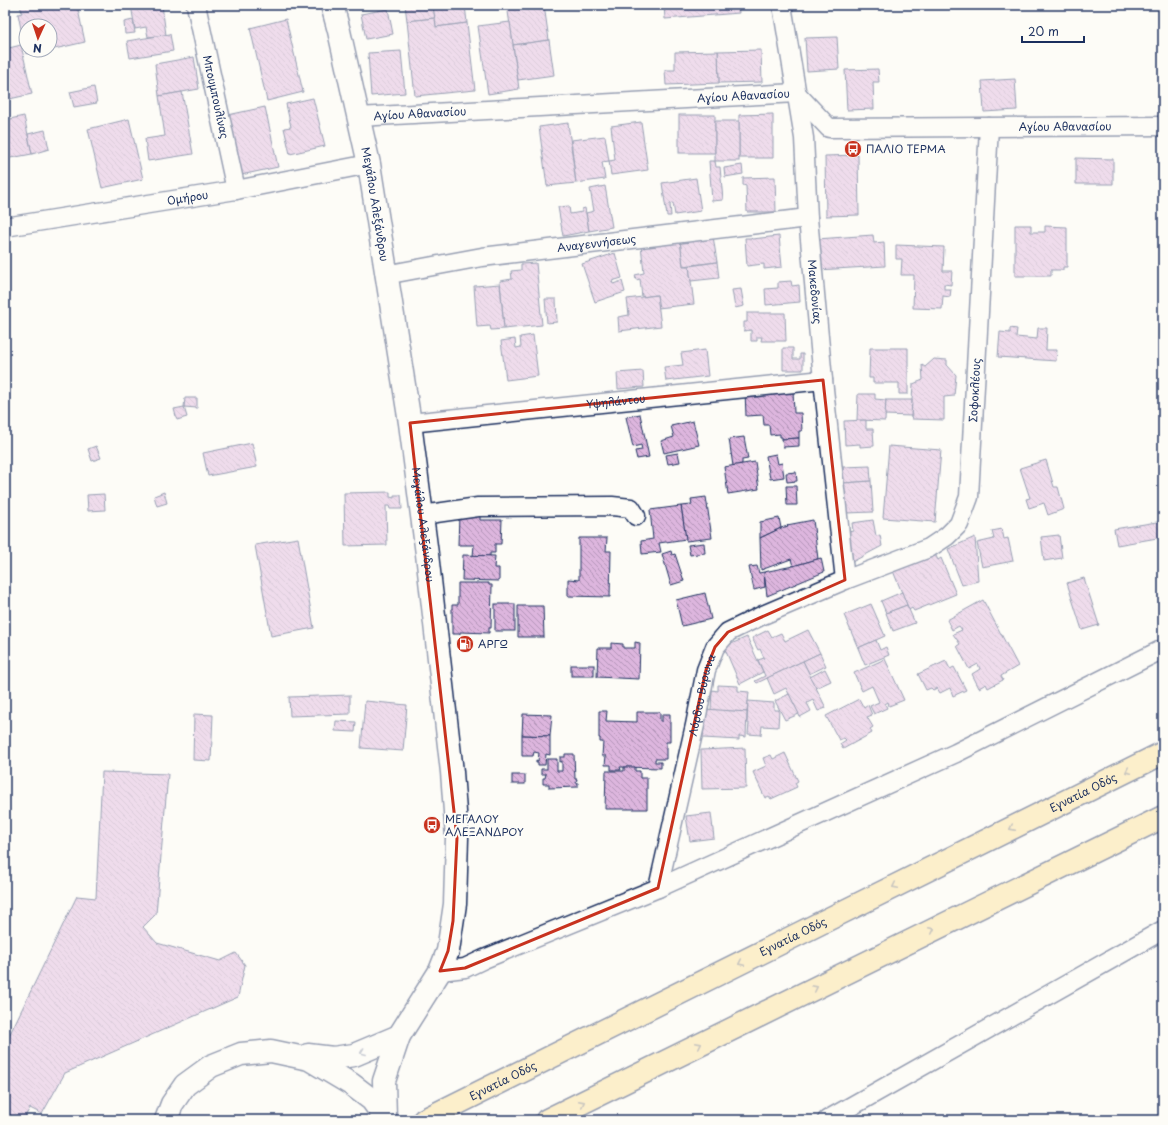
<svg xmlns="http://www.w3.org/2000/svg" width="1168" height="1125" font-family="'Playpen Sans',sans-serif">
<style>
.building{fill:url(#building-back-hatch);stroke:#1b2f5e}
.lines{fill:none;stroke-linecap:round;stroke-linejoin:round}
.minor-casing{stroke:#1b2f5e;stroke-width:21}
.tertiary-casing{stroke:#1b2f5e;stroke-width:25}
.motorway-casing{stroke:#1b2f5e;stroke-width:25}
.minor{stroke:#fdfcf7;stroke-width:18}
.tertiary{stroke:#fdfcf7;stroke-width:22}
.motorway{stroke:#fbdf96;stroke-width:22}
.oneway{stroke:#8b877a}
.oneway2{stroke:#8c96aa}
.marked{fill:none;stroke:#c8321e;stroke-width:3;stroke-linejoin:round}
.labels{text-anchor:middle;stroke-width:4;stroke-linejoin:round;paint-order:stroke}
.street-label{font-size:11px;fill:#1b2f5e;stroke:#fdfcf7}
.poi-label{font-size:11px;fill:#1b2f5e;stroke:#fdfcf7;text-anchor:start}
</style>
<defs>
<pattern id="building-back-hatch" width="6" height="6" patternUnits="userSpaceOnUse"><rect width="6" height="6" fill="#ddb6de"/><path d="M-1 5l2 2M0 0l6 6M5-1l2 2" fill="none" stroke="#b294b7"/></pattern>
</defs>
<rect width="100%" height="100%" fill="#fdfcf7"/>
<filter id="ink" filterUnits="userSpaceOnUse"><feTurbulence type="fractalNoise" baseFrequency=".025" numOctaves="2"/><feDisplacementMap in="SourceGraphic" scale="8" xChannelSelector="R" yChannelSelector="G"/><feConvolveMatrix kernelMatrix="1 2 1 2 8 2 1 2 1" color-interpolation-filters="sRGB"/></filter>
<g filter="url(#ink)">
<g class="building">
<polygon points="20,5 46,5 46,7 55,5 77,5 85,42 50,50 50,26 26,26 26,50 48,50 26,54 18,14 22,13"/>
<polygon points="131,5 162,5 166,35 148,37 146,27 135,29"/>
<polygon points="405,5 433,5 435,18 407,21"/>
<polygon points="433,5 465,5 467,23 436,27"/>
<polygon points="507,5 544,5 549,40 513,45"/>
<polygon points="664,5 738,5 739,13 665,19"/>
<polygon points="388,9 393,34 366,39 361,14"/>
<polygon points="435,18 436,27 467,23 475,90 415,96 407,21"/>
<polygon points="286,19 303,92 267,101 250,28"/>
<polygon points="133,20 135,33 125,34 124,22"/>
<polygon points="510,22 519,89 488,94 478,26"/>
<polygon points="170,34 173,51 130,58 127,41"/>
<polygon points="837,37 839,69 807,71 805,38"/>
<polygon points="549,40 554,75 518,80 513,45"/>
<polygon points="21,45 32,94 5,100 5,49"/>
<polygon points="761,50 762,82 719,83 718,51"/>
<polygon points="401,51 405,93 371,96 368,53"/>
<polygon points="718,51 719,83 666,85 665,70 675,70 675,52"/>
<polygon points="194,57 199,89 159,96 155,64"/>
<polygon points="878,69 879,82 873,82 874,109 847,110 845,70"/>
<polygon points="1015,79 1017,110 984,112 982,81"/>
<polygon points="94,87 97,103 74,107 70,92"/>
<polygon points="182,92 193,154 148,161 145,139 165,136 159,96"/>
<polygon points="313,98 325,146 290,154 284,128 291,127 286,104"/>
<polygon points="265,107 278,167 241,175 228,115"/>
<polygon points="773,114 773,158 739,158 739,115"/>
<rect x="679" y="115" width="36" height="38"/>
<polygon points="24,116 32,154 5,159 5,120"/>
<polygon points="129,119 143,179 102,188 88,129"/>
<rect x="715" y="121" width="24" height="40"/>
<polygon points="641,122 648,170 611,175 609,161 615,160 611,126"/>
<polygon points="568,123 576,183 547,186 539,127"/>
<polygon points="45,130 49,149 32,154 28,134"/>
<polygon points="605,136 609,161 602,162 605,179 576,183 571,140"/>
<polygon points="858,155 859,215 826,216 825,156"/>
<polygon points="1076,158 1113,159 1113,184 1076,184"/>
<polygon points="709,161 715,161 716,167 720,167 723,200 712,201"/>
<polygon points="742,165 743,174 725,177 724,168"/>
<polygon points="775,177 776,212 747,212 746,186 743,185 743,178"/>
<polygon points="696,178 701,211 675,215 673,203 670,204 671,216 667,216 662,183"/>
<polygon points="605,186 612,227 589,231 586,213 594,211 590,189"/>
<polygon points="569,206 570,214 582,212 582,209 585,208 589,231 563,236 558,207"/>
<polygon points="1015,225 1031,225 1031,232 1045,232 1045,226 1067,227 1067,267 1063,267 1063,270 1051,270 1051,276 1015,276"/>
<polygon points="873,235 874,243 884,242 885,266 818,270 817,239"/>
<polygon points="713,236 717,262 683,266 680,240"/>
<polygon points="779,236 782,267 764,269 764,264 747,266 745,238 751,238 752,239"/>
<polygon points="680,240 683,266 689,266 694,304 658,308 657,295 642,297 640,279 636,280 635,275 644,273 641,245"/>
<polygon points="896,245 944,247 943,271 952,271 951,285 944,284 944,289 951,289 950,297 943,296 942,309 913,308 914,275 901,275 902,259 896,259"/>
<polygon points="615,253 622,278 612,281 613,284 622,281 625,292 595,302 582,264"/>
<polygon points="717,262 719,278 691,281 689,266"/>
<polygon points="536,263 542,325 504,329 500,281 512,279 511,271 521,270 521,264"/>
<polygon points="791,281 792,286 799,285 800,302 766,305 765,289 778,288 778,282"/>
<polygon points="500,284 504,329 491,330 490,326 477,327 474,286"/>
<polygon points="741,289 744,306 735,308 732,290"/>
<polygon points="657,295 661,326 619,331 618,317 629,315 627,299"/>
<polygon points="545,299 556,299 557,322 547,323"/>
<polygon points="747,313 785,313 786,341 761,341 762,337 757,337 757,341 751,341 751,330 744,331 744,322 747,322"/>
<polygon points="1010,328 1017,329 1016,337 1037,339 1038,328 1047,328 1046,350 1057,350 1056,361 998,357 1000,332 1010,333"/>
<polygon points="533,335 538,376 506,380 501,341 515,339 516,348 521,347 520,337"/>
<polygon points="783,348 793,348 793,359 800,359 800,354 803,354 803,370 783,370"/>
<polygon points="870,348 908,348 908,394 899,394 899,383 873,383 873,378 869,378"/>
<polygon points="705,350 708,376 666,381 664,367 683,365 681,353"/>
<polygon points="934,359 947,360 947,365 956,375 954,396 944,397 944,420 912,419 911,416 913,384 923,380 922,365 925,367"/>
<polygon points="643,371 644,387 618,389 617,373"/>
<polygon points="793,390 794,413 801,413 802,431 799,431 799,438 782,439 782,437 780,437 780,434 770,435 769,425 764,425 763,415 746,416 745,391"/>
<polygon points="858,394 875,394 875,399 886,400 885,421 857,420"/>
<polygon points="185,398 197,398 197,408 184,407"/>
<polygon points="886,400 912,400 911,416 885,415"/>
<polygon points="184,407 187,417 177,420 174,409"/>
<polygon points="640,414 649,457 637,459 635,451 642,450 641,445 633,447 626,417"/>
<polygon points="866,420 866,429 873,429 874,446 860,447 860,444 845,445 844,421"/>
<polygon points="693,421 699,445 664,453 661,441 674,437 671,426"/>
<polygon points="744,437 748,459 742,460 742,464 733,466 729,439"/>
<polygon points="799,438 799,446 783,447 782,439"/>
<polygon points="252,443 257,467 208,476 203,453"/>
<polygon points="96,446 101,458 92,461 88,449"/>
<polygon points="889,446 941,450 935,522 883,518"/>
<polygon points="678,453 680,462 668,464 666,455"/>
<polygon points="776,454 778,464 782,463 784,477 770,479 766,456"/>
<polygon points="1046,460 1054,487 1058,487 1064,509 1048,515 1044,503 1029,508 1026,499 1030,498 1020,468"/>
<polygon points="755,462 759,489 728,494 724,467"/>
<polygon points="870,466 871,481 844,483 843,467"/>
<polygon points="796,472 797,481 787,482 786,473"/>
<polygon points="871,481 873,512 846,513 844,483"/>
<polygon points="786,486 796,486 797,505 787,505"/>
<polygon points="164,492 167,503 157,506 154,496"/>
<polygon points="390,492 390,497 394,498 394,495 401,495 402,509 390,509 389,506 386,506 387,545 345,546 344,493"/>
<polygon points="104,494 105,510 88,511 87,495"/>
<polygon points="706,497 712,538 686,541 681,506 692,505 691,499"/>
<polygon points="681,506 686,539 659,543 661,552 642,554 641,541 653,539 650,510"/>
<polygon points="459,515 480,516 480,520 502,520 501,544 495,544 495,553 490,553 490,556 473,556 474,545 458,545"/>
<polygon points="779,518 781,528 760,538 760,522"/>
<polygon points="813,520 818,559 793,566 791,559 761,570 760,538 781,528 788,526 787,525"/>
<polygon points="873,520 876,536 880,535 882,546 852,562 848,532 853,531 852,523"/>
<polygon points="1163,521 1163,537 1117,545 1114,529"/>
<polygon points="1002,529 1004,539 1008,538 1013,561 982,567 977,543 994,539 992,531"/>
<polygon points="1059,535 1062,558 1044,561 1041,537"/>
<polygon points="975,537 978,581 962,585 948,549"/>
<polygon points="298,538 314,628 271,636 255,545"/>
<polygon points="579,538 607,538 606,551 611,551 610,597 568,596 568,579 579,580"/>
<polygon points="704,543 705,553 690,555 688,545"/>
<polygon points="671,551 672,555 675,554 684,581 671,585 662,554"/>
<polygon points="935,554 938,560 941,558 956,594 914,611 912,608 909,610 893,571"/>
<polygon points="463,555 495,556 494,568 499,568 499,581 462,580"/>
<polygon points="821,558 824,572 767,596 764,572 793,566"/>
<polygon points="757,566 759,573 764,572 765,587 754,590 749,567"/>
<polygon points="1084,578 1099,625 1082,630 1067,583"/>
<polygon points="458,583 489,583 489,585 492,585 491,628 489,628 489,633 460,632 460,634 452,634 452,605 458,605"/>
<polygon points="902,592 907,605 886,613 881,601"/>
<polygon points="705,593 711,619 682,626 676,600"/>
<polygon points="983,600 1018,666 1001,676 1003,680 988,688 986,684 979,688 972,674 980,669 978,664 969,669 957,646 960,644 953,634 962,630 959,626 952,630 947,620"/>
<rect x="495" y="604" width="20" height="27"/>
<polygon points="871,604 885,636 858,648 844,615"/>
<polygon points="907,605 915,623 893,631 886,613"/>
<polygon points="518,606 543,606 544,637 518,637"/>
<polygon points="768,630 772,637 781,633 785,641 808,630 820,653 757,683 755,681 765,676 758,660 764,658 760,649 758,650 752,638"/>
<polygon points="747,637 763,672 740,684 724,647"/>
<polygon points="876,640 880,650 886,647 889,655 865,665 858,648"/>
<polygon points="635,642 640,643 639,679 597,677 598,648 611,648 611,643 623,644 623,648 635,648"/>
<polygon points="820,653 826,666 809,674 803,661"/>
<polygon points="885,659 904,700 889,706 888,702 885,704 887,708 874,714 870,706 879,702 872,686 862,691 854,673"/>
<polygon points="803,661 826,708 818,711 813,700 807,703 811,711 800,717 786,688 774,694 767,678"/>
<polygon points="946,661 950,669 954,667 966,690 953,696 950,688 940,693 937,688 933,690 931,688 926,690 918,674"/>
<rect x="571" y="665" width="23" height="11"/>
<polygon points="825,669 831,681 816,688 810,677"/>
<polygon points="718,685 738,686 738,691 749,692 747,712 711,710 712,690 718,691"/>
<polygon points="789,694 799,714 785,720 775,701"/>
<polygon points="350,695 350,714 290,716 289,697"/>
<polygon points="859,699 864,708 868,705 872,715 867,717 873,727 870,729 872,733 843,749 840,744 846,740 844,738 839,740 826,716"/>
<polygon points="365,701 407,705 403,751 361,748"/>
<polygon points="748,701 774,703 774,710 779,710 778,727 762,726 761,735 748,734 749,723 747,723"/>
<polygon points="705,709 747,712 746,737 739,736 739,740 703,738"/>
<polygon points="599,711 607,711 606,721 637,722 637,712 660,712 660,721 662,721 662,714 670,714 670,742 666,742 666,759 655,759 655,762 661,762 661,768 620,767 621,770 611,770 611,765 605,765 606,756 602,756 603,742 600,742 600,738 599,738"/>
<polygon points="194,714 213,715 211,761 193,760"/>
<polygon points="523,714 552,715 550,736 522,735"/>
<polygon points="336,721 356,722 355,732 335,731"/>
<polygon points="522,735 550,736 550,755 546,754 545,765 538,765 538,762 536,762 536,760 538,761 539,753 534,752 533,756 522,756"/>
<polygon points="745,748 746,788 702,789 701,750"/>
<polygon points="785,753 798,781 795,783 797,787 771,799 769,796 765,798 753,772 766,766 763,758 771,755 773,759"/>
<polygon points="565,754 574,754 575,779 577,779 576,783 578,783 578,787 549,788 549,784 543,784 543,778 545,778 546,774 541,774 541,769 547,769 547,759 557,759 557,771 562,771 562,761 560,762 560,757 565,757"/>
<polygon points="624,767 635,767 635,771 640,771 640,778 647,778 647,809 605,809 606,771 624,771"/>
<polygon points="102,772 168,774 156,914 143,927 157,943 220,961 236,953 245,965 238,997 65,1073 42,1114 30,1108 23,1120 5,1120 5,1044 77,896 96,898"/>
<rect x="512" y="775" width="13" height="9"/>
<polygon points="711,813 714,838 690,841 686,816"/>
</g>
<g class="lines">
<defs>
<g id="minor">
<path id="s1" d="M196,5L236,190"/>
<path id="s2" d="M782,5L804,138L808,218L823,380L845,580"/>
<path id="s3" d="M358,117L796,93L829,128L1163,126"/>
<path id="s4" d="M5,227L236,190L369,164"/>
<path id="s5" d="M385,275L482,257L808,218"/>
<path id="s6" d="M410,423L823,380"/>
<polyline points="422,515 478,507 612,506 631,508 636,516"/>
<path id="s7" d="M658,888L695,725L706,670L715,647L728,632L763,615L845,580L929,548L947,536L959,524L969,497L989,127"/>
<polyline points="440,971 465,968 484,959 658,888 956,753 1163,649"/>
<polyline points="827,1120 1163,930"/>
</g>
<g id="tertiary">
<path id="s8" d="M332,5L339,31L369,164L410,423L427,554L452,772L457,838L455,904L448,951L440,971L399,1036L384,1081L385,1118"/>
<polyline points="308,1055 333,1058 354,1055 399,1036"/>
<polyline points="166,1120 172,1104 185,1085 211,1066 241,1054 271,1051 309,1059 351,1084 372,1100 386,1120"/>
</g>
<g id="motorway">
<path id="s9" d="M424,1120L1163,753"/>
<polyline points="547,1120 1163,817"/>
</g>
</defs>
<use href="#minor" class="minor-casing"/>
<use href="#tertiary" class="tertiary-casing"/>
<use href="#motorway" class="motorway-casing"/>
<use href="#minor" class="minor"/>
<use href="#tertiary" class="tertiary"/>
<use href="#motorway" class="motorway"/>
</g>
<defs><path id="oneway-chevron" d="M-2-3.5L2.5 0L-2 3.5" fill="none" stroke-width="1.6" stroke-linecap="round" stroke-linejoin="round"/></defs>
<g class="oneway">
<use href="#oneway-chevron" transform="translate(1128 771) rotate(154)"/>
<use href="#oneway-chevron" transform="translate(1012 828) rotate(154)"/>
<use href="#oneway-chevron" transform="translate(895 886) rotate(154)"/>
<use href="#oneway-chevron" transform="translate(932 930) rotate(-26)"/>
<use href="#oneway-chevron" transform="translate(741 963) rotate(154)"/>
<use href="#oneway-chevron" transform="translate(815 988) rotate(-26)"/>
<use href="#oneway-chevron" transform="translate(699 1045) rotate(-26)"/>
<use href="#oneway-chevron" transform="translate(582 1103) rotate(-26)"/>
</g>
<use class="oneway2" href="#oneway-chevron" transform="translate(363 1052) rotate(159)"/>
</g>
<path d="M0 0H1168V1125H0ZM823,380L845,580L728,632L715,647L706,670L658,888L465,968L440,971L448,951L453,921L457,838L410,423Z" fill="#fdfcf7" fill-opacity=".55" fill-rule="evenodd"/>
<path class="marked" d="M823,380L845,580L728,632L715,647L706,670L658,888L465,968L440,971L448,951L453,921L457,838L410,423Z"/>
<defs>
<symbol id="bus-disc" viewBox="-11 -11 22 22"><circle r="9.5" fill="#c8321e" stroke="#fdfcf7"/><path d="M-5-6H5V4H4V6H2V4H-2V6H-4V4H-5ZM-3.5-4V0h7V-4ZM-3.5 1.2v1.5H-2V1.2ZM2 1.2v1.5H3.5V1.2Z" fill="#fff"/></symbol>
<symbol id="fuel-disc" viewBox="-11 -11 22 22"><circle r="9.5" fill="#c8321e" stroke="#fdfcf7"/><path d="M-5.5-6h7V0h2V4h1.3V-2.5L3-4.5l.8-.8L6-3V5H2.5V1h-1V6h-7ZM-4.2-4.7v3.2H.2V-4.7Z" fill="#fff"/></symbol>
</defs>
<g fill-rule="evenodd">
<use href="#bus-disc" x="843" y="139" width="20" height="20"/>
<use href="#fuel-disc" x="455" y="634" width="20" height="20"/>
<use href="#bus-disc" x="422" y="815" width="20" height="20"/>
</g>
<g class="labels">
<g class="street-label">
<text dy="4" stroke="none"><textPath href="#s3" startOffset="386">Αγίου Αθανασίου</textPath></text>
<text dy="4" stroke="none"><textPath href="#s1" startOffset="94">Μπουμπουλίνας</textPath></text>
<text dy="4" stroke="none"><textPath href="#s3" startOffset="62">Αγίου Αθανασίου</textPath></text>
<text dy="4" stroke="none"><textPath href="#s3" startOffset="723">Αγίου Αθανασίου</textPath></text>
<text dy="4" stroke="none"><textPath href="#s4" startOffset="185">Ομήρου</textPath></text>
<text dy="4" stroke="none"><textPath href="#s8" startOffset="204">Μεγάλου Αλεξάνδρου</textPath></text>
<text dy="4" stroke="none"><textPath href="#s5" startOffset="214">Αναγεννήσεως</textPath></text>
<text dy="4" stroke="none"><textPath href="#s2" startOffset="289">Μακεδονίας</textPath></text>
<text dy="4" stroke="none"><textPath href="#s7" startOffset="660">Σοφοκλέους</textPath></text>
<text dy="4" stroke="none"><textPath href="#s6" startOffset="207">Υψηλάντου</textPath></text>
<text dy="4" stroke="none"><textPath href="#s8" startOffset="528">Μεγάλου Αλεξάνδρου</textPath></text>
<text dy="4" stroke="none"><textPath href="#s7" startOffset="198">Λόρδου Βύρωνα</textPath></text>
<text dy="4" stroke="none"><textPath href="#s9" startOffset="736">Εγνατία Οδός</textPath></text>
<text dy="4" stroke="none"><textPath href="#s9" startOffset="412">Εγνατία Οδός</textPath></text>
<text dy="4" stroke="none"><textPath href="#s9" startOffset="88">Εγνατία Οδός</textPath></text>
</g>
<g class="poi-label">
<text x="866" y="153">ΠΑΛΙΟ ΤΕΡΜΑ</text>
<text x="478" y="648">ΑΡΓΩ</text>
<text x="445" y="823">ΜΕΓΑΛΟΥ<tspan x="445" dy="13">ΑΛΕΞΑΝΔΡΟΥ</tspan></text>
</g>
</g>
<rect width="1168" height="1125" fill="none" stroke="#fdfcf7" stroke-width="20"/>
<rect x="10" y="10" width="1148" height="1105" fill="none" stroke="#1b2f5e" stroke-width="1.5" filter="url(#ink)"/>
<g transform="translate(38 38) rotate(183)"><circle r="19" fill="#fdfcf7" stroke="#a3aaba"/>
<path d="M0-3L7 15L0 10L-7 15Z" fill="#c8321e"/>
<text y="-6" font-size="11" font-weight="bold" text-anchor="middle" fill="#1b2f5e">N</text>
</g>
<path d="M1022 36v6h62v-6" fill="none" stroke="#1b2f5e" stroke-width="2"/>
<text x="1028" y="36" font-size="12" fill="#1b2f5e" stroke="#fdfcf7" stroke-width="3" paint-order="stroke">20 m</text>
</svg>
